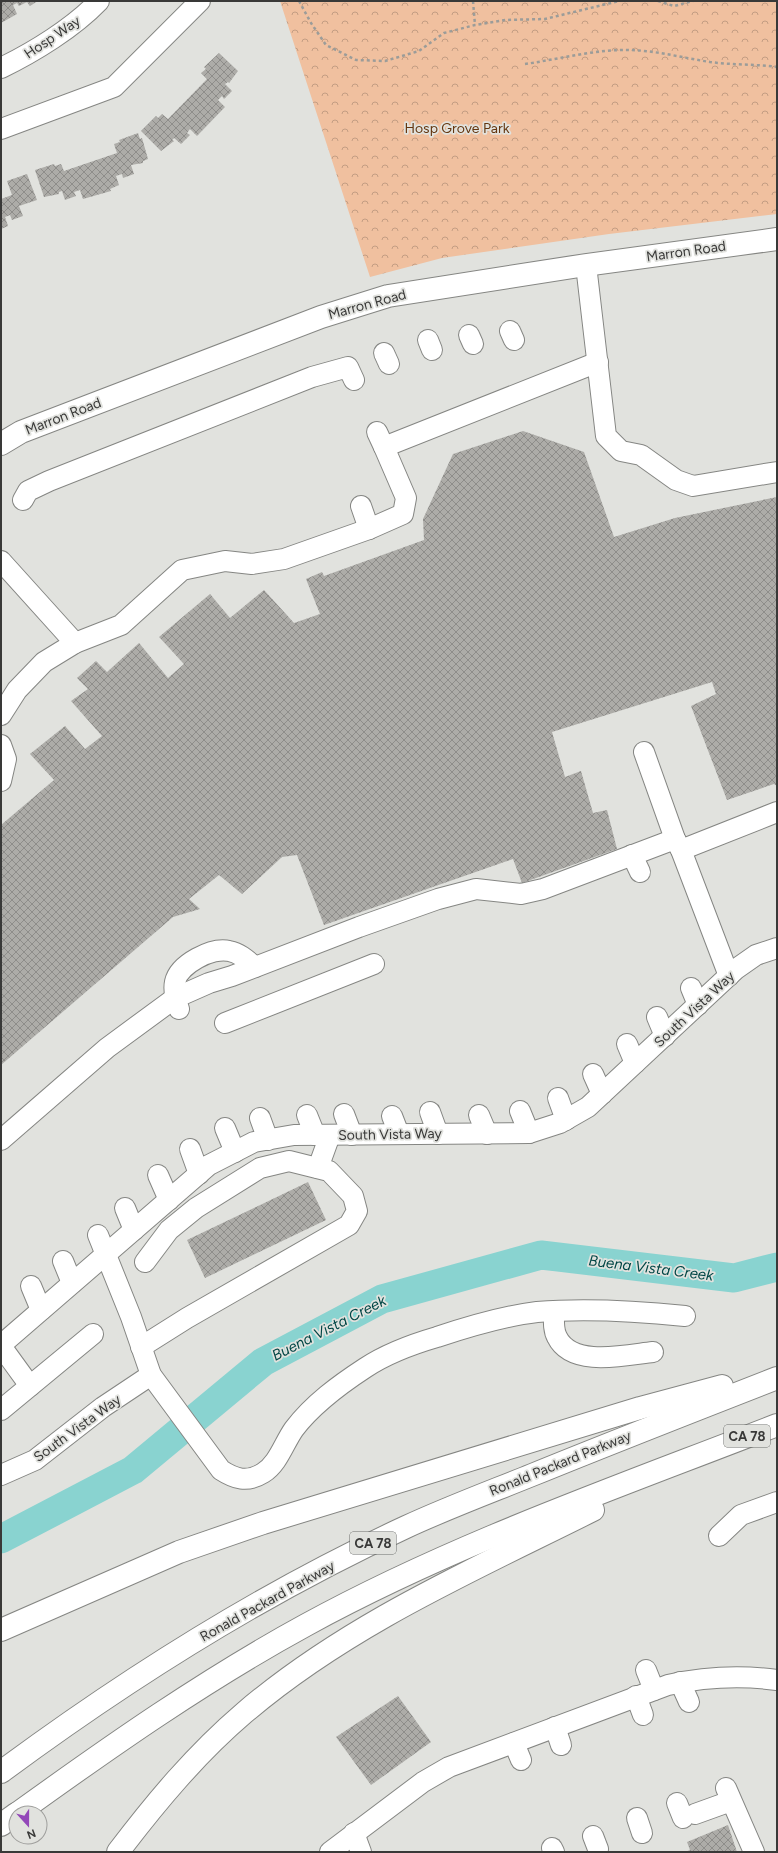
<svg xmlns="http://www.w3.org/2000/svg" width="778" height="1853" font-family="Figtree,sans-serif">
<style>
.forest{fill:url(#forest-crowns)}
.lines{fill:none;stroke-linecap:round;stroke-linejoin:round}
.river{stroke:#89d3d0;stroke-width:29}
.building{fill:url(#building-cross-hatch)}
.minor-casing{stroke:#858683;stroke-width:22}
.major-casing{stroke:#858683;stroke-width:24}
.highway-casing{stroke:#858683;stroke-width:24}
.path{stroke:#9b9c99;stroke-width:2.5;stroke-dasharray:3 3;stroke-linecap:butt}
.minor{stroke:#fff;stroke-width:20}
.major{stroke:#fff;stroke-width:22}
.highway{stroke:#fff;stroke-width:22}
.labels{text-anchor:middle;stroke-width:3.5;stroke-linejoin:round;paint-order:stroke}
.shield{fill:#e1e2de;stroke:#6b6c6a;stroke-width:1}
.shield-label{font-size:13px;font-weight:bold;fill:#393938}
.street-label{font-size:14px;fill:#393938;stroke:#e1e2de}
.park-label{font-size:14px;fill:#64360f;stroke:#e1e2de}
.water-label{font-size:15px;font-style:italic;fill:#004645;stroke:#e1e2de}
</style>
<defs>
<pattern id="forest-crowns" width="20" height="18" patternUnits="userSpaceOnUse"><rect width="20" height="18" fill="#f0c09f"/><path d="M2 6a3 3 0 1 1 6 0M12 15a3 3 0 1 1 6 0" fill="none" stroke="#c39d83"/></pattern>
<pattern id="building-cross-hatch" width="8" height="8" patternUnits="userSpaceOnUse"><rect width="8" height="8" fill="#adaca8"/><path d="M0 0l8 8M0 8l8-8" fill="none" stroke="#8e8d8a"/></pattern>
</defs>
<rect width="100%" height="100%" fill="#e1e2de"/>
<polygon class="forest" points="280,1 777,1 777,214 609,234 442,258 370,277"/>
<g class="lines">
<polyline class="river" points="1,1539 133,1470 263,1362 382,1299 541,1255 734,1278 777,1267"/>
</g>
<g class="building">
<polygon points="1,1 38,1 30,6 27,2 19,6 17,3 13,5 17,14 1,23"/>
<polygon points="219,53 238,71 229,83 228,82 225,84 232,91 224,99 222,96 218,100 225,107 197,136 190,129 187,133 190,135 181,144 174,138 172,140 174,141 161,151 141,131 156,116 158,118 162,114 168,119 207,79 201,73 206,69 204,67"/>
<polygon points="138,133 140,139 142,138 148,159 143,161 143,163 131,165 134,174 123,178 122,174 116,176 119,185 110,189 111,191 83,199 80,190 74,192 76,196 65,200 62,191 59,192 59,194 44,197 35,170 54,164 55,166 61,164 64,171 117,153 114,144 120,142 119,140"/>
<polygon points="27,174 37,200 19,206 23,216 12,220 10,215 5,217 8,226 1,229 1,199 12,195 7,181"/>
<polygon points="523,431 584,452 614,537 675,518 777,497 777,786 774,784 727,800 691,706 716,694 712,682 552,732 565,777 581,771 593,813 607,810 617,849 522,883 513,859 324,925 297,855 282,857 242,894 219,875 189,899 200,909 173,917 1,1065 1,825 54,780 30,754 65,726 85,749 102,736 71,701 88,689 77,678 96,661 107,672 139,643 168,678 184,664 159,637 210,594 230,618 264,590 294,623 320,614 306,579 322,572 324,576 424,540 423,519 453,454"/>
<polygon points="308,1182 326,1220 205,1278 187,1240"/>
<polygon points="398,1696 431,1742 371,1785 336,1737"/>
<polygon points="728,1825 737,1852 685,1852 690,1850 687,1842"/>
</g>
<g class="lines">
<defs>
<g id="minor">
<path d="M1,68C34,52 73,28 99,1"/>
<polyline points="1,129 114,87 200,1"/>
<polyline points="586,265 606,436 621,451 641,455 676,480 693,486 777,472"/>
<polyline points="510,331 514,340"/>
<polyline points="469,335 473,344"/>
<polyline points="428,340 432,350"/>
<polyline points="384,353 389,364"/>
<polyline points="377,432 384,447"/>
<polyline points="23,500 28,491 49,481 312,377 348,367 354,380"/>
<polyline points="361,506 369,529"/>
<polyline points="1,561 75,643"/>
<polyline points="1,715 17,690 44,662 75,643 121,625 182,570 225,561 252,564 284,559 369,529 403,514 406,498 384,447 598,362"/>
<polyline points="1,745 6,759 1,781"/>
<polyline points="644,752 675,839"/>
<polyline points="681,850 729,976"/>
<polyline points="632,855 640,872"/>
<polyline points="691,988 698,1005"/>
<path d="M179,1009C176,1001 173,991 175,982C179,964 212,947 229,951C240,953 247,960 255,967"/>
<polyline points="657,1017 665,1036"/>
<polyline points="225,1023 374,964"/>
<polyline points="627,1044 635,1063"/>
<polyline points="593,1074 602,1094"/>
<polyline points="558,1098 566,1120"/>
<polyline points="520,1111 529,1133"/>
<polyline points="430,1112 438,1134"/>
<polyline points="344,1114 352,1135"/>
<polyline points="307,1115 315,1135"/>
<polyline points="479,1115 487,1134"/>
<polyline points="392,1116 399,1134"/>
<polyline points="260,1118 268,1140"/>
<polyline points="225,1128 235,1152"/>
<polyline points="1,1140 107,1048 175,998 209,983 232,976 359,927 438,899 476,889 521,894 543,889 675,839 681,850 777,812"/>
<polyline points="190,1149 199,1174"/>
<polyline points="318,1168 330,1135"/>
<polyline points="158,1175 169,1200"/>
<polyline points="125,1208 134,1230"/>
<path d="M98,1235L131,1317L151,1375L221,1470C235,1479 247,1483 263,1473C278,1464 284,1443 294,1429C313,1404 339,1385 365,1368C386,1354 413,1344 437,1337C470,1326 503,1316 537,1312C586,1308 636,1311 685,1316"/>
<polyline points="63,1261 72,1283"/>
<polyline points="31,1286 41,1310"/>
<path d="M554,1312C554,1320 553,1330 557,1337C572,1368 626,1355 653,1352"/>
<polyline points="1,1345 209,1165 254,1142 294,1135 529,1133 560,1123 588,1107 736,969 756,955 777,948"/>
<polyline points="1,1346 30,1386"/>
<polyline points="141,1347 187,1318 349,1225 357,1211 353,1196 329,1171 289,1161 260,1168 196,1208 169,1230 145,1262"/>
<polyline points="1,1410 93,1334"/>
<polyline points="1,1475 35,1460 103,1407 151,1375"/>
<polyline points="719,1536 741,1515 777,1502"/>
<polyline points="646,1670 654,1690"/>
<polyline points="680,1682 689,1702"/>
<polyline points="636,1696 643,1715"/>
<polyline points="555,1727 561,1745"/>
<polyline points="514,1743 521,1760"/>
<polyline points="726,1788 754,1852"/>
<polyline points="677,1803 683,1818"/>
<polyline points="695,1814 731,1801"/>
<polyline points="637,1818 642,1833"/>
<polyline points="354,1833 361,1852"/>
<polyline points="593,1836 598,1849"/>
<polyline points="552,1848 554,1852"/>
<path d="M330,1852L423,1782L449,1767L668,1685C704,1677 740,1675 777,1680"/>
</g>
<polyline id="major" points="1,444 21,432 321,317 388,296 586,265 777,239"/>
<g id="highway">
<polyline points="1,1630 179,1552 263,1523 640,1408 722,1386"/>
<path d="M1,1772C128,1678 263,1593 406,1527C447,1508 490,1492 532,1475C613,1442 695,1410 777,1378"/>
<path d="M18,1813C111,1746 205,1680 306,1625C456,1543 618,1487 777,1425"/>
<polyline points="1,1825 16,1814"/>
<path d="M118,1852C156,1802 196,1754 244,1713C347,1625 473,1570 593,1510"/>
</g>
</defs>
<use href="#minor" class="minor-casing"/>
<use href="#major" class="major-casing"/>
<use href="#highway" class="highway-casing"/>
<g class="path">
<polyline points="299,1 311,23 326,45 356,60 385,61 419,51 444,33 475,25 505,20 545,19 619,1"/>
<polyline points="473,1 475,25"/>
<polyline points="658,1 674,6 693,1"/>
<path d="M525,64C560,59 596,49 631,50C658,51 684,58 710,62C732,65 755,64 777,67"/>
</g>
<use href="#minor" class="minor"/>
<use href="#major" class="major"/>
<use href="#highway" class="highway"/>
</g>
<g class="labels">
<g class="shield">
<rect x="724" y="1425" width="46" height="22" rx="3"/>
<rect x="350" y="1532" width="46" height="22" rx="3"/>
</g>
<g class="shield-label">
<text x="747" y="1441">CA 78</text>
<text x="373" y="1548">CA 78</text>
</g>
<g class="street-label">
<text transform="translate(52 37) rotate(-34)" y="5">Hosp Way</text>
<text transform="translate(686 251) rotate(-8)" y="5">Marron Road</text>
<text transform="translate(367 304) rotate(-15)" y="5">Marron Road</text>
<text transform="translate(63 416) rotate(-21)" y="5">Marron Road</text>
<text transform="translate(694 1009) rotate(-43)" y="5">South Vista Way</text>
<text transform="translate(390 1134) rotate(-1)" y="5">South Vista Way</text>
<text transform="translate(77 1428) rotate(-36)" y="5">South Vista Way</text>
<text transform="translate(560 1463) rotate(-22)" y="5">Ronald Packard Parkway</text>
<text transform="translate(267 1601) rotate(-29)" y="5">Ronald Packard Parkway</text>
</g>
<g class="park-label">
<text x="457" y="133">Hosp Grove Park</text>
</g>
<g class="water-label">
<text transform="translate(651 1268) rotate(7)" y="5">Buena Vista Creek</text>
<text transform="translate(329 1328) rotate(-27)" y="5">Buena Vista Creek</text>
</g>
</g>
<rect width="778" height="1853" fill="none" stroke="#393938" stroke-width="4"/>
<g transform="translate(28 1825) rotate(159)"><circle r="19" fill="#e1e2de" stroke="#9e9e9c"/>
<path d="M0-3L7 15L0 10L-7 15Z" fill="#9348b9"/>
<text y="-6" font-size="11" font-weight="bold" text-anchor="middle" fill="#393938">N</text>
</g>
</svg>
